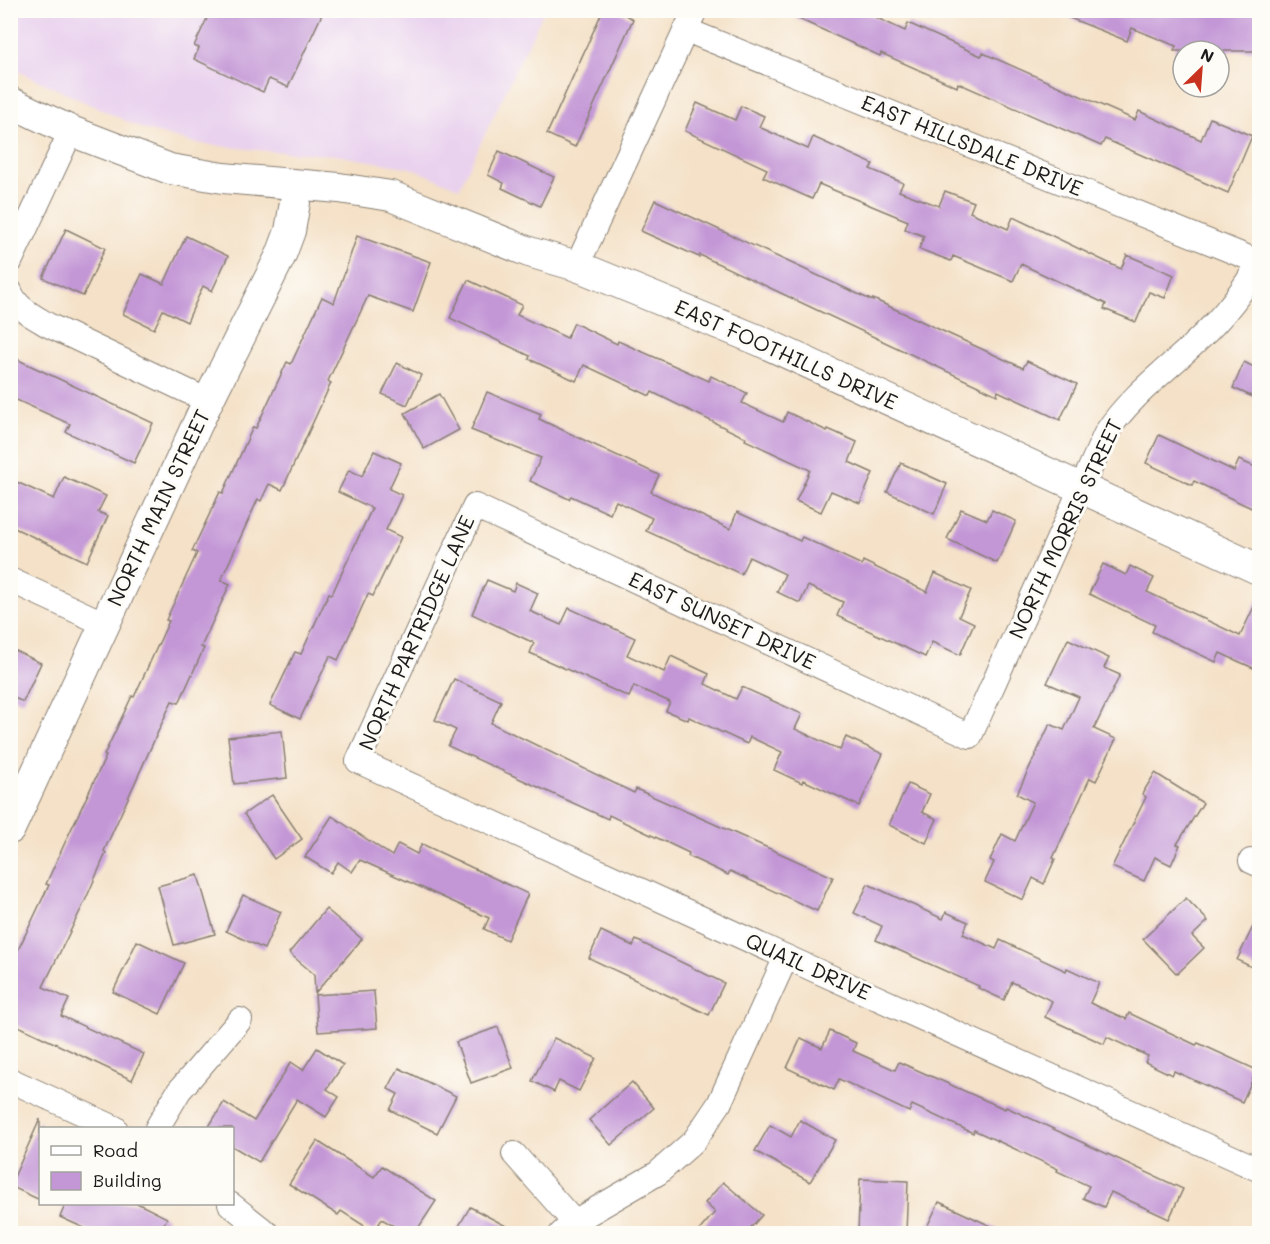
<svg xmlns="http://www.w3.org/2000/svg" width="1270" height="1244" font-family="Mali,sans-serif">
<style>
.built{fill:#e9d2ee}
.building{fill:#c396d6}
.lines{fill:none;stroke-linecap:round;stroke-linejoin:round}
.minor-casing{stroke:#887e72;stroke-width:26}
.tertiary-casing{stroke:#887e72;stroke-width:32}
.minor{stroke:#fff;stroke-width:24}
.tertiary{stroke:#fff;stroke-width:30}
.labels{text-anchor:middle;stroke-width:6;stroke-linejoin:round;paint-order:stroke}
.street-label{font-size:21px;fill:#1c1c1c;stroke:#fdfcf7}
</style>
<rect width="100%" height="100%" fill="#fdfcf7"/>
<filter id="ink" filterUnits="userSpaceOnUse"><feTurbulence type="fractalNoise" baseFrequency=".0167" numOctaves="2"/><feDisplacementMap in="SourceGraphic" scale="12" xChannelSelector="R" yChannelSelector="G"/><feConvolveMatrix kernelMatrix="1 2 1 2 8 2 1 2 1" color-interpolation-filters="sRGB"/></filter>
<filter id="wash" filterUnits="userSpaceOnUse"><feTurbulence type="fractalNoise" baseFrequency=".008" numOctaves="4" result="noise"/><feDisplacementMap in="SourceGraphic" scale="24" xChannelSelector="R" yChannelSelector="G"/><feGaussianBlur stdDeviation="1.35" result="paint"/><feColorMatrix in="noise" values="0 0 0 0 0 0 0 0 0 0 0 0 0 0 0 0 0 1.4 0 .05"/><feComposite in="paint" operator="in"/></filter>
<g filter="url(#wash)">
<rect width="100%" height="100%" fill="#f4e1c7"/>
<polygon class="built" points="11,11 544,11 459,188 411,168 335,155 267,151 193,143 143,129 11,68"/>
<g id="blocks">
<g class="building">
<polygon points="211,10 324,10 288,87 269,79 263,92 194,59 199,48 194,46"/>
<polygon points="603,10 616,10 633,19 575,147 547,134"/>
<polygon points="779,10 860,10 905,31 908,23 981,56 983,53 1135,120 1139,111 1201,140 1210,118 1252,136 1228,193 1105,139 1101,146 958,83 957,87 881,53 880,56"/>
<polygon points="1055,10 1260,10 1260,51 1174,51 1176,46 1132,28 1127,41 1055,12"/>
<polygon points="697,103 735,120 741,106 764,116 759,127 808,149 813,137 873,164 870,169 903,183 899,191 939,206 945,191 974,202 970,212 1008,229 1013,217 1121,269 1127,255 1174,275 1165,298 1149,292 1136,322 1104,309 1106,304 1021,264 1013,281 953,256 951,261 919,249 924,236 905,229 908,221 819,184 812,199 763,177 767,169 685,131"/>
<polygon points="499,151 554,177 540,206 502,188 504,183 488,175"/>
<polygon points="655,200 873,301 873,299 1023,368 1027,361 1077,384 1060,420 998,391 997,395 700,255 699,257 641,231"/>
<polygon points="66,229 105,248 83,296 43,278"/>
<polygon points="186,236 228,256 212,291 203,286 187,322 163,310 154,329 123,314 142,274 164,284"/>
<polygon points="357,236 431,262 413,312 368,296 328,381 331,383 282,490 269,484 261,501 258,499 221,580 230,584 201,647 204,648 179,703 172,701 104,851 106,853 85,901 43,987 69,999 61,1016 144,1054 132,1080 10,1022 10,967 49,885 46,884 68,836 106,756 104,755 132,696 134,697 169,621 166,620 197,553 192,551 220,492 223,493 253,427 256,428 287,362 291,364 322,297 334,303"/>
<polygon points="468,280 522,305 517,315 567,338 574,323 617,344 618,341 709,381 711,376 747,393 742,403 783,422 787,412 827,431 828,429 857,442 849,462 873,473 860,503 831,491 821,512 796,501 810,470 745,440 746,438 652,392 650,396 584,365 576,381 529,359 530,356 450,318"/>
<polygon points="10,356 153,423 134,463 66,432 70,424 10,397"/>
<polygon points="1244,362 1260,370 1260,400 1233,388"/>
<polygon points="397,363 421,375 407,405 382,394"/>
<polygon points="487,392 541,414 539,419 659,475 651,492 730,529 737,512 800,541 802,537 862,565 863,561 927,592 935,573 971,590 959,616 974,623 960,655 932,642 925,657 837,616 843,602 808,586 800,603 777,592 785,574 749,557 741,574 646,531 652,518 616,501 610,514 571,496 569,499 530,481 541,458 471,430"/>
<polygon points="439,394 459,430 424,449 405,413"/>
<polygon points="1159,435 1234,471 1239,460 1260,469 1260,512 1194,481 1192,485 1146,463"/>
<polygon points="374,451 401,463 389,489 402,495 386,530 401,537 373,596 368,594 338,660 330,656 300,719 270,705 295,652 301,654 329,593 332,594 372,508 338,492 349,470 362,476"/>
<polygon points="901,463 947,484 934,514 887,492"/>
<polygon points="64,477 106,496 98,512 108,516 87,562 10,526 10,479 54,499"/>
<polygon points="961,509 987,520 992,510 1016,521 997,563 947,539"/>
<polygon points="1103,564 1126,575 1130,566 1154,578 1147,592 1240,636 1260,594 1260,671 1220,653 1216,662 1152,632 1155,625 1089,594"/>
<polygon points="487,580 513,591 516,583 538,593 530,611 561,625 569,608 635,638 627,655 664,672 671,656 709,674 705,684 736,699 742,687 802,714 795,729 840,750 846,737 883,754 859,806 803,780 802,783 774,770 782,752 750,737 747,744 689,717 688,720 666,711 670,702 634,686 629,697 530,653 534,643 472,614"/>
<polygon points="1068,639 1109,658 1104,668 1120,675 1094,729 1116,739 1096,781 1090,778 1053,858 1055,859 1044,884 1033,878 1023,900 985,882 994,862 990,860 1002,834 1015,841 1033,802 1017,794 1050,724 1064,730 1079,697 1047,683"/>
<polygon points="10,648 41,663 23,702 10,696"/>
<polygon points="454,679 501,701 491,723 634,793 636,789 833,877 817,911 730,871 728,875 688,856 689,853 609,815 608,819 448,746 456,730 435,720"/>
<polygon points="282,731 287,778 234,784 228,737"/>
<polygon points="1155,773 1203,803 1177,844 1180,845 1171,865 1155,857 1144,881 1112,867 1146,797 1142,794"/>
<polygon points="908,784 930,794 922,812 937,819 926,843 889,825"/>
<polygon points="272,795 302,839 274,859 244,814"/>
<polygon points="332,816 392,856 398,844 417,854 422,844 528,894 507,940 484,929 489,918 360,860 352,872 338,862 331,873 305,857"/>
<polygon points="198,875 215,934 174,945 158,886"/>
<polygon points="868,884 943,919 946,912 968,922 963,934 996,949 1000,940 1066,971 1067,968 1099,983 1090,1003 1126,1019 1129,1013 1196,1045 1198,1043 1257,1070 1242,1102 1174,1071 1172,1075 1145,1062 1148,1056 1107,1037 1104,1044 1045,1017 1052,1001 1012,982 1004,1000 978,988 979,986 876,940 882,926 854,913"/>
<polygon points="243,895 281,912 264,949 226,931"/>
<polygon points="1186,898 1208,921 1192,936 1204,948 1177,974 1143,939"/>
<polygon points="326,909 362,939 315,993 314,974 289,953"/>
<polygon points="1260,912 1260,971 1237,960"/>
<polygon points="601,931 633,946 636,940 724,983 709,1015 589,958"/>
<polygon points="137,941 184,963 160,1014 113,992"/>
<polygon points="374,991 377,1028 318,1032 315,995"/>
<polygon points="498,1027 513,1068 471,1083 456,1042"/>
<polygon points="830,1031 856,1043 853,1051 895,1070 899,1062 1005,1109 1006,1107 1183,1189 1169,1219 1111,1192 1104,1207 1083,1198 1089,1186 1057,1171 1058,1169 974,1130 973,1133 912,1105 909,1112 839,1079 834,1090 787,1068 801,1038 822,1048"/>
<polygon points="554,1038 596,1058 579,1091 559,1081 554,1092 532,1081"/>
<polygon points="317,1048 343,1065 327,1089 339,1097 326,1117 297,1099 259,1162 232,1146 232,1128 208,1128 224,1102 254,1121 291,1062 303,1070"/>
<polygon points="399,1068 456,1096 437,1133 390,1110 398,1094 388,1089"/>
<polygon points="632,1082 654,1108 611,1145 589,1120"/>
<polygon points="40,1119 40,1200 10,1186"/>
<polygon points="800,1120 835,1140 810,1182 755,1151 770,1125 791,1137"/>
<polygon points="317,1141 374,1177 382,1166 436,1201 415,1233 405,1233 382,1219 374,1232 341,1211 338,1215 289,1184"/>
<polygon points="860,1179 908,1181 906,1233 858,1233"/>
<polygon points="723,1182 762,1215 746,1233 697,1233 715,1212 705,1203"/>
<polygon points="939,1202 1006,1233 924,1233"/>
<polygon points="66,1203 137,1203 167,1218 160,1233 95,1233 60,1217"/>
<polygon points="470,1207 519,1233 455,1233"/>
</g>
</g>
</g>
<g filter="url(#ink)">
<use href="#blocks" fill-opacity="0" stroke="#887e72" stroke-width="1.5"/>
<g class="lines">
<defs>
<g id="minor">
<polyline points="686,30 1259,262"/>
<path d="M1260,260C1244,291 1223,317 1197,341C1166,371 1130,396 1106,433L970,736L475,506L358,761L786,957L1260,1170"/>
<polyline points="10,262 71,131"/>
<polyline points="577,266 695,10"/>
<path d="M10,291C16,308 33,316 48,325L208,401"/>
<polyline points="10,580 105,624"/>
<polyline points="1251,861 1260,865"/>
<polyline points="10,1080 115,1128"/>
<polyline points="157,1128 179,1091 240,1020"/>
<polyline points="514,1154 574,1222"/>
<polyline points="230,1204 268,1234"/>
<polyline points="561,1234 574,1222 658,1173 694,1141 719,1104 786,957"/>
</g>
<g id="tertiary">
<polyline points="10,102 71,131 170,169 223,178 339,188 391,196 529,252 577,266 758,340 1260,570"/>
<polyline points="10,829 208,401 281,255 290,231 298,185"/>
</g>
</defs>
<use href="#minor" class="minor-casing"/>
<use href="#tertiary" class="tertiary-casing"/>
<use href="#minor" class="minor"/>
<use href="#tertiary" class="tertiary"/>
</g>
</g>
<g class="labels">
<g class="street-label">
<text transform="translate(972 146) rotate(22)" y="7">EAST HILLSDALE DRIVE</text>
<text transform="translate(786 355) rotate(24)" y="7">EAST FOOTHILLS DRIVE</text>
<text transform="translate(159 508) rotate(-65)" y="7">NORTH MAIN STREET</text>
<text transform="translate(1066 529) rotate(-65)" y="7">NORTH MORRIS STREET</text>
<text transform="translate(722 621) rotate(25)" y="7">EAST SUNSET DRIVE</text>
<text transform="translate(417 633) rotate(-66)" y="7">NORTH PARTRIDGE LANE</text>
<text transform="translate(808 967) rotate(24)" y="7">QUAIL DRIVE</text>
</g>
</g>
<rect width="1270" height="1244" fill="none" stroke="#fdfcf7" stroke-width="36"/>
<rect x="39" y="1127" width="195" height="78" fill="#fdfcf7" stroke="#a3a29f" stroke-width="1.5"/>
<rect x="51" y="1146" width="30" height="9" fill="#ffffff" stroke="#a3a29f" stroke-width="1.5"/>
<text x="93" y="1157" font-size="18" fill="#1c1c1c">Road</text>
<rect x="51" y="1172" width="30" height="18" fill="#c396d6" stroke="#a3a29f" stroke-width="1.5"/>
<text x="93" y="1187" font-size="18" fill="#1c1c1c">Building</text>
<g transform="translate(1201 69) rotate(25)"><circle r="28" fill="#fdfcf7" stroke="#a3a29f" stroke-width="1.5"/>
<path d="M0-4.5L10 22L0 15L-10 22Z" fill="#c8321e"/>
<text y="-9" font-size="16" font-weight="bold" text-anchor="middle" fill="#1c1c1c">N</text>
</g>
</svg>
